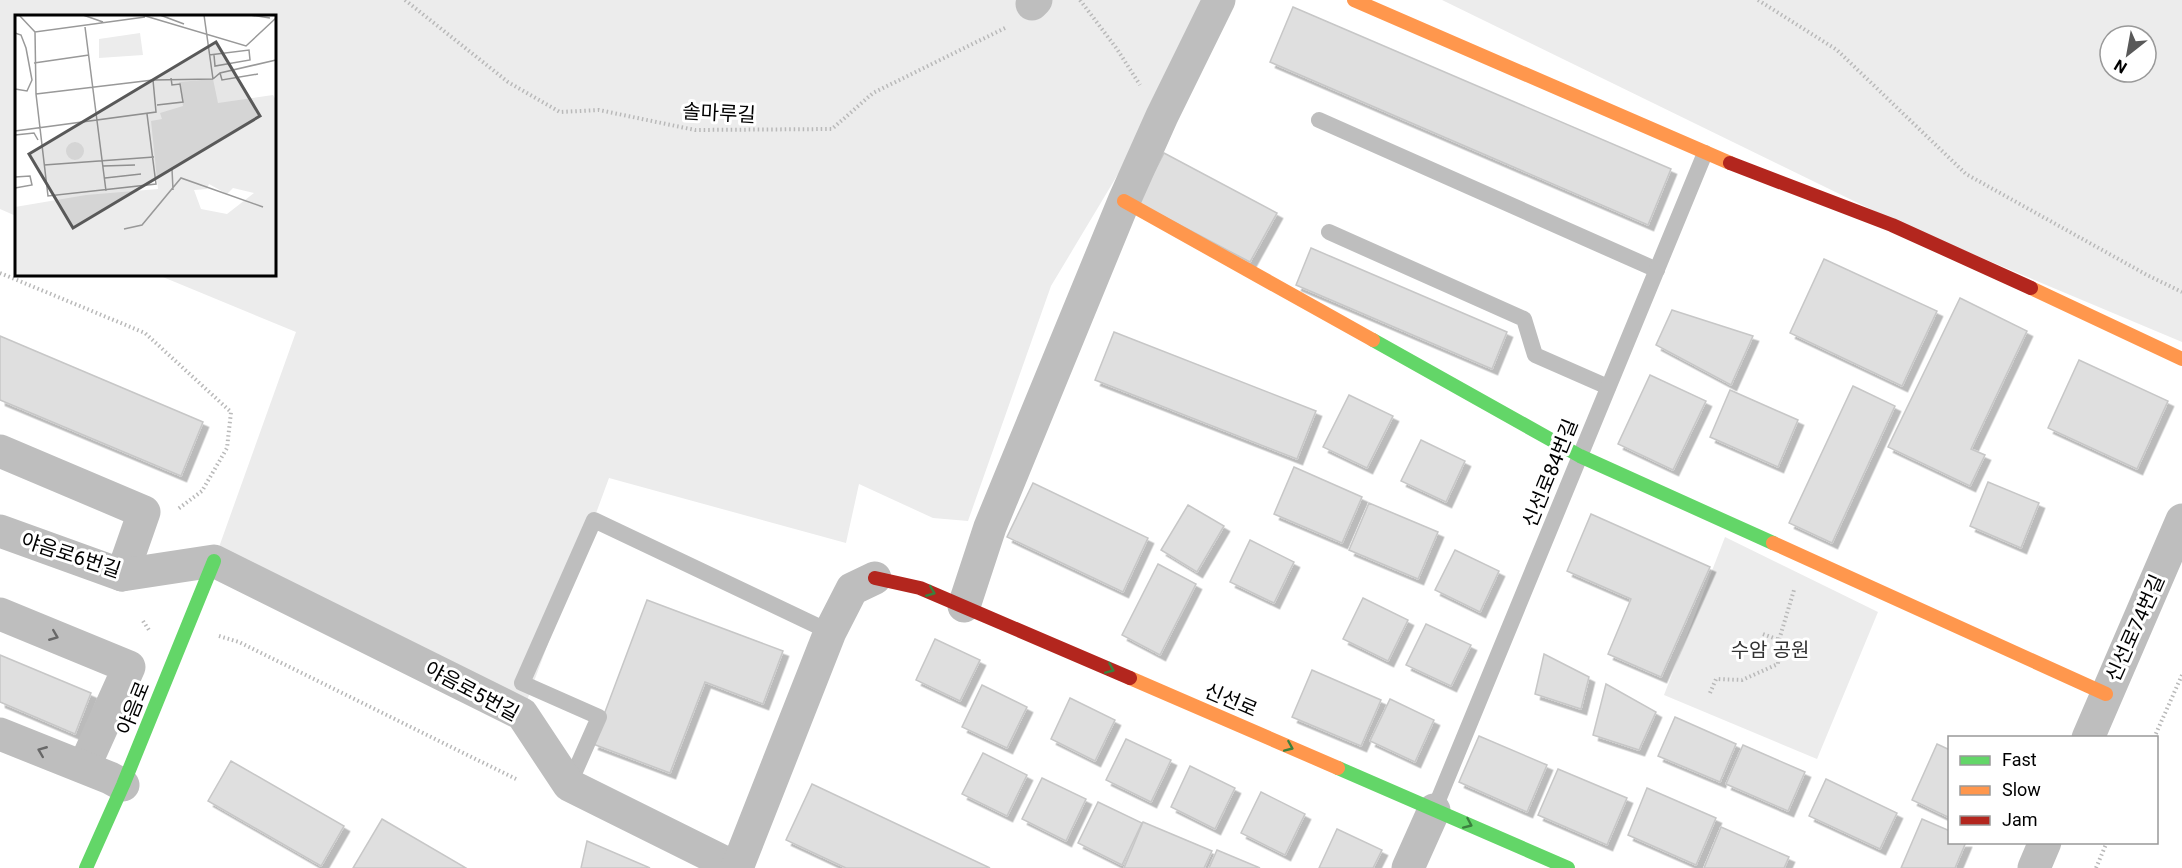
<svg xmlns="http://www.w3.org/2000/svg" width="2182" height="868" font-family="Roboto,'Noto Sans KR',sans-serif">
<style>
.green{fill:#ececec;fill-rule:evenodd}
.building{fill:#dfdfdf;stroke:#c7c7c7;stroke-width:1.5;filter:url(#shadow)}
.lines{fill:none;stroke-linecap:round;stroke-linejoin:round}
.path{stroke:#b9b9b9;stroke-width:4;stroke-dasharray:1.5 3;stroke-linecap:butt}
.lane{stroke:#bebebe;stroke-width:16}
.street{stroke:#bebebe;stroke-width:33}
.fast{stroke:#63d668;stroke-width:14}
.slow{stroke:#ff974d;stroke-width:14}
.jam{stroke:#b3261e;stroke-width:14}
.oneway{stroke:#3b803e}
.oneway2{stroke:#686868}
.labels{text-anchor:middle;stroke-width:6;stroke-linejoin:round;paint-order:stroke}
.street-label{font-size:20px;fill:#000;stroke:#fff}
.park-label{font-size:20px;fill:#333;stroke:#fff}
.inset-road{fill:none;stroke:#999;stroke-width:1.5}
.view{fill:#595959;fill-opacity:0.15;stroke:#595959;stroke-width:3}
.inset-edge{fill:none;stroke:#000;stroke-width:3}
</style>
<defs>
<filter id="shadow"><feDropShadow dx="5.5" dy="5.5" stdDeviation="0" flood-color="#0004"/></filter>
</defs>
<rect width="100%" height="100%" fill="#fff"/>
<g class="green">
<polygon points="0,0 1207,0 1160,104 1051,286 968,521 933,518 859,484 846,543 609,478 522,714 214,561 296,332 158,275 274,274 274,16 16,16 16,216 0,209"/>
<path d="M1442,0H2182V342L1899,223ZM2110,36H2146V72H2110Z"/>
<polygon points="1725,537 1878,612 1817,759 1664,695"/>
</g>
<g class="building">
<polygon points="1293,7 1671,169 1648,225 1270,62"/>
<polygon points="1164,153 1277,213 1250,262 1138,203"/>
<polygon points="1311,248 1507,332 1492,369 1296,285"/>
<polygon points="1824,259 1937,311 1902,386 1790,333"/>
<polygon points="1960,298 2027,331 1971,449 1985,455 1970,486 1888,447"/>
<polygon points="1672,310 1753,336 1731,385 1656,345"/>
<polygon points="1114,332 1316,411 1297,459 1095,380"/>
<polygon points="0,336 203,422 181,476 0,400"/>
<polygon points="2079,360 2168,401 2137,469 2048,428"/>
<polygon points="1650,375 1706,401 1673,470 1618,444"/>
<polygon points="1853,386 1895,406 1832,543 1789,523"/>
<polygon points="1730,390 1798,420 1778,467 1710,437"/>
<polygon points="1349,395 1393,416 1367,468 1323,447"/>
<polygon points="1421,440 1465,461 1446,502 1401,481"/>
<polygon points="1294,467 1362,497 1342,543 1274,514"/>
<polygon points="1988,482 2039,503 2021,548 1970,526"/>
<polygon points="1033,483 1148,538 1123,592 1007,537"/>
<polygon points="1369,503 1438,532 1418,579 1349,550"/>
<polygon points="1188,505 1224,526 1197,572 1161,550"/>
<polygon points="1591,514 1710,567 1661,677 1608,654 1631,599 1567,571"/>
<polygon points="1250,540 1294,562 1274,603 1230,582"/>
<polygon points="1455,550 1499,571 1480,612 1435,590"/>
<polygon points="1158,564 1196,584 1160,655 1122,635"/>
<polygon points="1363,598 1408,620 1388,661 1343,639"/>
<polygon points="647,600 783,651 763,704 705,682 670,773 593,744"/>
<polygon points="1426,624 1471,645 1451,686 1406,665"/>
<polygon points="935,639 980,660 960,701 916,680"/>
<polygon points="1544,654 1589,677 1581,709 1535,694"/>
<polygon points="0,655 91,693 75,734 0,702"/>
<polygon points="1312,670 1381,700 1361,746 1292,717"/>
<polygon points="1606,684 1656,712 1639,750 1593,735"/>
<polygon points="982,685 1027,707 1007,748 962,727"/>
<polygon points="1070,698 1115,720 1095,761 1051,739"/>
<polygon points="1390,699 1434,720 1415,762 1370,741"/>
<polygon points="1675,717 1736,744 1720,782 1658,756"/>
<polygon points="1479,736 1547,765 1527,812 1459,782"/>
<polygon points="1126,739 1171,760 1151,802 1106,780"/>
<polygon points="1937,744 1950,750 1950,818 1912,800"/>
<polygon points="1743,745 1805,772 1788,811 1726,784"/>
<polygon points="983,753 1027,775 1007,816 962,794"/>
<polygon points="231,761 344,826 321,866 208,801"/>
<polygon points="1190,766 1235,788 1215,829 1171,807"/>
<polygon points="1558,769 1627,798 1607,845 1538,815"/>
<polygon points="1042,778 1086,799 1066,841 1022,819"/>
<polygon points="1826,779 1897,813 1880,849 1809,816"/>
<polygon points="812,784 990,868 846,868 786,840"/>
<polygon points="1647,788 1716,818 1696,865 1628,835"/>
<polygon points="1261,792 1305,814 1285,855 1241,833"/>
<polygon points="1098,802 1142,823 1122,865 1078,843"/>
<polygon points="382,819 466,868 353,868"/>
<polygon points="1922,819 1950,831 1950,842 1966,842 1955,868 1901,868"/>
<polygon points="1143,822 1212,851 1204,868 1124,868"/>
<polygon points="1721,827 1789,857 1784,868 1704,868"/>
<polygon points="1337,829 1382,850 1373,868 1319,868"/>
<polygon points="587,841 650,868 581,868"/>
<polygon points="1217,850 1260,868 1209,868"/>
</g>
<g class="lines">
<g class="path">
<polyline points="405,0 508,82 560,112 599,110 695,130 832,129 873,93 1007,27"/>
<polyline points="1080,0 1117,49 1140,85"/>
<polyline points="1758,0 1837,50 1966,174 2147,275 2182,292"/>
<polyline points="0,273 145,333 231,412 227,448 202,491 178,509"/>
<polyline points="143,621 149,630"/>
<polyline points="1763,634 1779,640 1794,590"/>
<polyline points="219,636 239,642 516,779"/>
<polyline points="1710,693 1716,679 1742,680 1778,664 1779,640"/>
<polyline points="2154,738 2182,675"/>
<polyline points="2096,868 2107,842"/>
</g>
<g class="lane">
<polyline points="1319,120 1657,270"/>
<polyline points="1329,232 1524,319 1535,355 1608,387"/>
<polyline points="569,785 599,717 522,683 594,520 830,632"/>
<polyline points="1434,810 1705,153"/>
</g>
<g class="street">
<polyline points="1032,4 1036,0"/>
<polyline points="0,451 144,512 122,575"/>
<polyline points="0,531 122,575 214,561 522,714 569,785 736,868"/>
<polyline points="964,606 990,527 1124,201 1162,116 1219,0"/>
<polyline points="0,614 129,667 84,767"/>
<polyline points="0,734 110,778 123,785"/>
<polyline points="2088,738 2182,520"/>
<polyline points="737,868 830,632 852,589 875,578"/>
<polyline points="1408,868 1434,810"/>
<polyline points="2034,868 2045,842"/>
</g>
<g class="fast">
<polyline points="1373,340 1580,456 1773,543"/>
<polyline points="1338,768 1568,868"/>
<polyline points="86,868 123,785 214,561"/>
</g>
<g class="slow">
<polyline points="1354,0 1730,163"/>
<polyline points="1124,201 1373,340"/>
<polyline points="2031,288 2182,359"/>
<polyline points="1773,543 2106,694"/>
<polyline points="1130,678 1338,768"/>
</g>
<g class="jam">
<polyline points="1730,163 1892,225 2031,288"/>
<polyline points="875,578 920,588 1130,678"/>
</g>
</g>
<defs><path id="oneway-chevron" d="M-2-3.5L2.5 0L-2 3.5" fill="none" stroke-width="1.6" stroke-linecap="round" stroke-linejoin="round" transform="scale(1.5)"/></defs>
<g class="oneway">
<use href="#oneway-chevron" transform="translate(931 592) rotate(22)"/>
<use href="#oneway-chevron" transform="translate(1110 669) rotate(23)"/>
<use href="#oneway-chevron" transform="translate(1289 747) rotate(23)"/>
<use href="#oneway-chevron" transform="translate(1468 824) rotate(24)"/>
</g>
<g class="oneway2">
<use href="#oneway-chevron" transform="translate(54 636) rotate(22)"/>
<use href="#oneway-chevron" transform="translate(42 751) rotate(-158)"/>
</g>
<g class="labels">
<g class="street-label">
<text transform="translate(719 113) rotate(3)" y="7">솔마루길</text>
<text transform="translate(1550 473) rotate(-68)" y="7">신선로84번길</text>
<text transform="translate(71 555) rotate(18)" y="7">야음로6번길</text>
<text transform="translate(2135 628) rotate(-66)" y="7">신선로74번길</text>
<text transform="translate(472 691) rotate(28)" y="7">야음로5번길</text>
<text transform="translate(1231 700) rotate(23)" y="7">신선로</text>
<text transform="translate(133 708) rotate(-68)" y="7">야음로</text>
</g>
<g class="park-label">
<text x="1770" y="657">수암 공원</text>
</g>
</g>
<g transform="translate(15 15)">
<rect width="261" height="261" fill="#fff"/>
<path d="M125,18L128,40L84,43V24ZM198,64L203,88L258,80L261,85V261H0V192L71,180L143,174L136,106L147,104L145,98L168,91L164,67ZM194,169L212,179L218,173L239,178L212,199L186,194L179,175L192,174ZM51 136a9 9 0 1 1 18 0a9 9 0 1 1-18 0Z" fill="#ececec" fill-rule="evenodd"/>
<path class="inset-road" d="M4,0L20,17L130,2M68,0L88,7M127,0L231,31L261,3M145,0L169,9M189,0L198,64M235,0L255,3M70,12L91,176M20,17L21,79L33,181L141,169L132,99M0,18L6,20L11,33L17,65L12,76L0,74M194,40L234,35L235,45L200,51L199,40M19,48L74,40M205,58L207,65L243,59M198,64L205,58L261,45M21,79L138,65L198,64M142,90L168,87L165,69L157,70L156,63M0,116L141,97L138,65M0,120L19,118L23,125M29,150L139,142M88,151L120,150M157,154L158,175M0,162L15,161L17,170L0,173M90,163L126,159M109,214L127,210L166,163L248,192"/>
<path class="view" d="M201,27L245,101L58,213L14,139Z"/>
<rect width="261" height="261" class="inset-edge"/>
</g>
<rect x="1948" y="736" width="210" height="108" fill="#ffffff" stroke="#999999" stroke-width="1.5"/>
<rect x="1960" y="756" width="30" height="9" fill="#63d668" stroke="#999999" stroke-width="1.5"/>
<text x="2002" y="766" font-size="18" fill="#000000">Fast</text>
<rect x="1960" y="786" width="30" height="9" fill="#ff974d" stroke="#999999" stroke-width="1.5"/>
<text x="2002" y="796" font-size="18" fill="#000000">Slow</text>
<rect x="1960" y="816" width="30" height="9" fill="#b3261e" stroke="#999999" stroke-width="1.5"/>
<text x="2002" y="826" font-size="18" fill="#000000">Jam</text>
<g transform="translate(2128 54) rotate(211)"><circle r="28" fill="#ffffff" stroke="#999999" stroke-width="1.5"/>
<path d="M0-4.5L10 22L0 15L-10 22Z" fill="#595959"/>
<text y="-9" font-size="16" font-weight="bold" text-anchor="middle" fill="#000000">N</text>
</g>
</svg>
